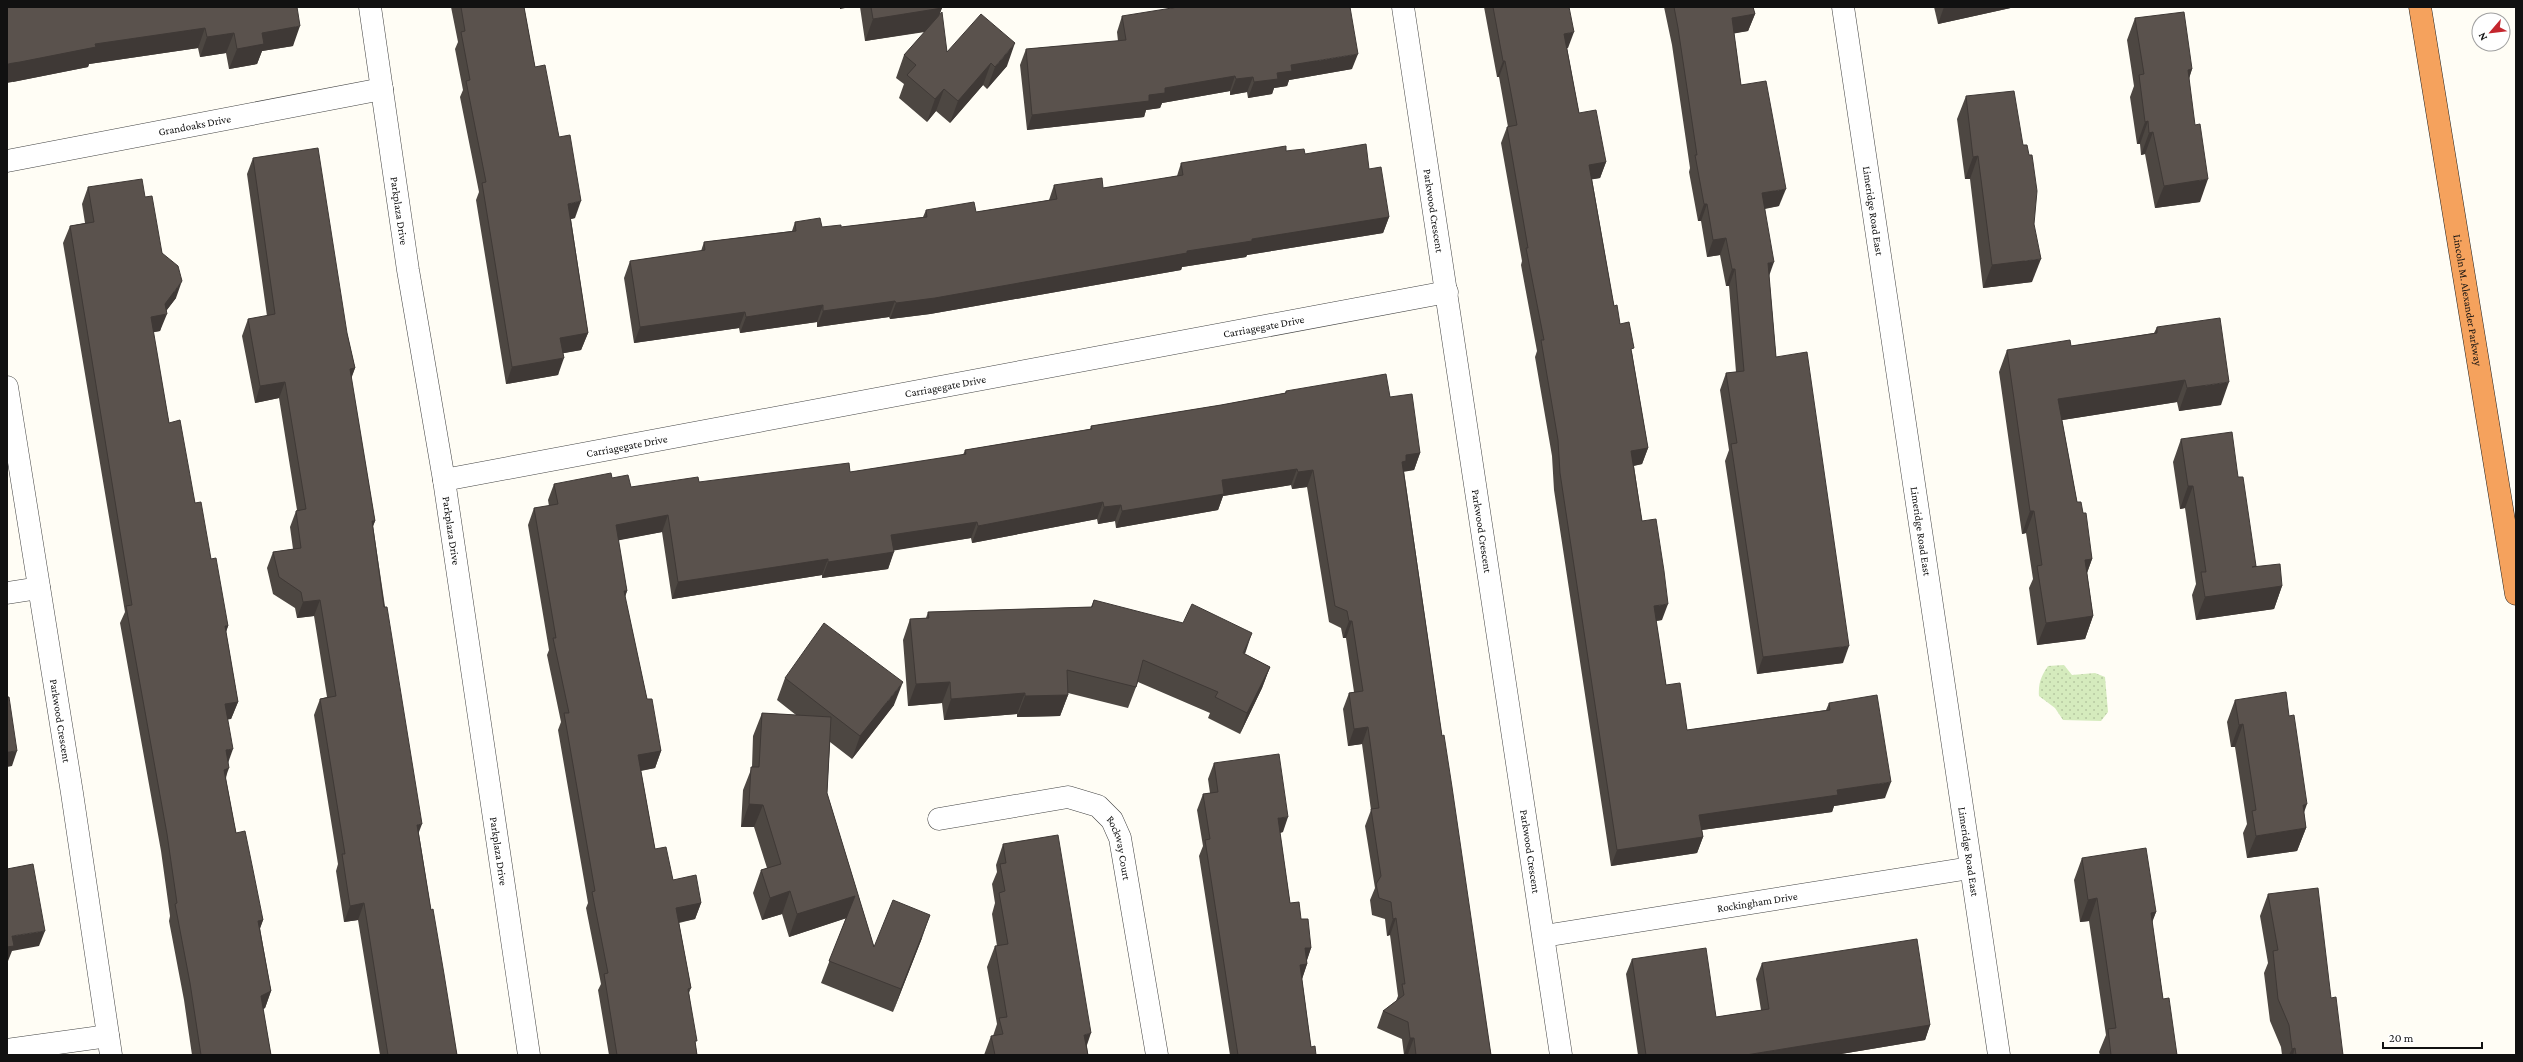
<svg xmlns="http://www.w3.org/2000/svg" width="2523" height="1062" font-family="'Crimson Pro',serif">
<style>
.green{fill:url(#green-dots)}
.lines{fill:none;stroke-linecap:round;stroke-linejoin:round}
.minor-casing{stroke:#444;stroke-width:23}
.motorway-casing{stroke:#222;stroke-width:23}
.minor{stroke:#fff;stroke-width:22}
.motorway{stroke:#f5a25d;stroke-width:22}
.wall{fill:#4d4742}
.shaded-wall{fill:#3f3936}
.building{fill:#5a524d;stroke:#3f3936}
.labels{text-anchor:middle;stroke-width:4;stroke-linejoin:round;paint-order:stroke}
.street-label{font-size:11px;fill:#111;stroke:#fff}
</style>
<defs>
<pattern id="green-dots" width="8" height="8" patternUnits="userSpaceOnUse"><rect width="8" height="8" fill="#d5ebbd"/><path d="M2 2h.1M6 6h.1" fill="none" stroke="#b6c8a1" stroke-width="1.8" stroke-linecap="round"/></pattern>
</defs>
<rect width="100%" height="100%" fill="#fffdf5"/>
<path class="green" d="M2064,665L2072,675L2095,673L2105,677L2108,712L2101,721L2063,720L2055,708L2039,696C2038,684 2041,676 2048,666Z"/>
<g class="lines">
<defs>
<g id="minor">
<path id="s1" d="M370,7L408,270L444,480L529,1055"/>
<path id="s2" d="M1403,7L1561,1055"/>
<path id="s3" d="M1843,7L1999,1055"/>
<path id="s4" d="M7,161L382,89"/>
<path id="s5" d="M7,387L72,793L111,1055"/>
<path id="s6" d="M444,480L1447,292"/>
<polyline points="7,593 39,588"/>
<path id="s7" d="M939,819L1068,797L1098,806L1112,820L1120,838L1157,1055"/>
<path id="s8" d="M1544,936L1970,868"/>
<polyline points="7,1050 108,1036"/>
</g>
<g id="motorway">
<path id="s9" d="M2420,7L2516,594"/>
</g>
</defs>
<use href="#minor" class="minor-casing"/>
<use href="#motorway" class="motorway-casing"/>
<use href="#minor" class="minor"/>
<use href="#motorway" class="motorway"/>
</g>
<g class="wall">
<polygon points="7,7 297,7 293,46 262,51 257,64 229,69 226,53 200,57 198,48 89,64 88,67 13,82"/>
<polygon points="451,7 524,7 535,67 575,218 571,219 588,333 581,350 563,353 558,375 506,384 476,200 479,192 460,97 463,90 455,49 458,42"/>
<polygon points="860,7 942,7 939,16 947,52 1007,66 987,89 983,85 950,123 936,111 927,122 899,98 904,84 896,78 904,55 925,32 865,41"/>
<polygon points="1484,7 1569,7 1568,48 1567,48 1579,113 1606,162 1600,178 1592,179 1614,306 1620,324 1632,353 1648,448 1642,464 1634,466 1642,521 1662,620 1656,621 1666,685 1687,730 1826,710 1829,703 1885,798 1834,806 1832,812 1702,830 1703,837 1697,853 1611,866 1554,490 1552,456 1535,357 1537,351 1521,265 1522,261 1501,143 1507,127 1508,127 1499,77 1497,77"/>
<polygon points="1664,7 1753,7 1755,14 1748,31 1734,33 1741,85 1779,206 1765,209 1769,275 1776,357 1843,663 1757,674 1725,461 1729,450 1720,390 1726,373 1736,372 1729,286 1726,286 1720,255 1707,257 1701,221 1698,221 1689,172 1690,168 1672,45"/>
<polygon points="1934,7 2015,7 1938,24"/>
<polygon points="1122,16 1352,69 1289,80 1287,86 1274,88 1272,94 1248,98 1247,92 1230,95 1230,91 1162,103 1160,108 1146,110 1144,117 1027,130 1020,65 1026,49 1118,41 1117,32"/>
<polygon points="2135,18 2192,69 2189,79 2200,202 2155,208 2145,154 2141,155 2140,144 2137,144 2130,97 2134,86 2127,40"/>
<polygon points="1966,96 2032,282 1983,288 1970,179 1965,179 1957,119"/>
<polygon points="1286,151 1305,154 1369,169 1389,217 1383,233 1247,255 1246,257 1182,267 1181,270 930,314 890,319 889,317 817,327 817,322 740,333 739,328 634,343 624,278 630,261 701,251 704,242 792,231 795,222 822,227 841,227 923,217 926,210 976,212 1049,200 1054,185 1103,188 1177,176 1181,163"/>
<polygon points="253,158 347,333 355,368 351,378 375,521 373,526 419,834 431,910 457,1055 380,1055 358,920 344,922 336,871 338,864 314,715 320,699 327,697 314,616 297,618 295,608 273,594 267,568 273,552 293,549 290,527 296,511 297,510 279,398 255,403 242,336 248,319 267,316 247,174"/>
<polygon points="88,187 145,197 176,298 166,311 160,331 153,332 169,423 195,503 211,559 228,626 226,632 238,702 231,719 228,719 228,762 226,779 236,833 263,920 260,928 271,991 265,1008 263,1009 271,1055 192,1055 184,1000 169,921 170,916 161,851 120,623 125,612 63,243 70,226 85,223 82,204"/>
<polygon points="2157,327 2221,405 2179,411 2177,402 2062,420 2077,502 2083,513 2092,559 2087,573 2093,616 2085,639 2037,645 2029,588 2033,579 2026,533 2022,534 1999,372 2007,350 2071,346 2154,333"/>
<polygon points="1286,391 1390,397 1420,453 1414,470 1404,471 1442,736 1491,1055 1408,1055 1408,1054 1404,1055 1402,1039 1377,1028 1383,1011 1396,1001 1398,996 1390,935 1387,936 1385,919 1372,915 1370,900 1375,888 1365,826 1371,810 1362,744 1348,746 1343,709 1349,693 1354,692 1346,638 1343,638 1341,628 1329,622 1307,487 1292,489 1291,485 1223,496 1218,510 1116,528 1115,521 1098,524 1097,519 972,543 971,538 894,550 888,569 822,578 822,575 672,599 662,532 618,540 627,591 625,597 647,699 661,751 655,768 641,771 655,849 673,880 701,903 695,919 679,923 691,988 689,993 697,1055 609,1055 598,990 601,984 586,908 588,903 558,730 561,722 547,655 549,650 528,525 534,508 549,506 548,500 554,484 612,478 631,487 850,472 963,455 965,450 1090,429 1091,426 1221,405 1285,393"/>
<polygon points="2181,439 2238,477 2256,567 2282,586 2274,609 2196,620 2192,595 2196,584 2185,508 2180,509 2173,462"/>
<polygon points="1094,600 1245,654 1270,667 1262,688 1240,734 1208,718 1210,713 1138,682 1128,708 1068,693 1068,695 1060,716 1017,717 1017,714 944,720 942,703 908,706 903,640 910,619 926,618 928,612 1091,607"/>
<polygon points="785,678 894,705 852,759 830,742 827,793 874,947 922,938 893,1012 821,983 846,918 789,937 782,914 762,920 753,893 761,870 767,868 754,827 741,827 743,790 752,767 753,736 762,713 796,715 777,700"/>
<polygon points="2235,700 2304,814 2306,828 2297,851 2247,858 2243,833 2247,824 2235,747 2231,747 2227,722"/>
<polygon points="1214,763 1283,832 1280,833 1290,903 1301,919 1311,948 1307,960 1307,964 1302,979 1311,1047 1316,1055 1230,1055 1199,856 1203,846 1197,810 1203,794 1210,793 1208,779"/>
<polygon points="1003,844 1087,1046 1088,1055 984,1055 991,1036 993,1036 997,1024 987,967 995,946 997,946 992,914 995,903 992,884 997,872 996,865"/>
<polygon points="2082,858 2156,912 2152,921 2163,999 2177,1055 2100,1055 2099,1052 2106,1035 2089,921 2080,922 2074,880"/>
<polygon points="2268,894 2331,998 2343,1055 2282,1055 2281,1047 2270,1021 2264,973 2268,963 2260,916"/>
<polygon points="1632,959 1716,1017 1761,1010 1756,979 1762,963 1930,1025 1925,1040 1835,1055 1638,1055 1626,974"/>
</g>
<g class="shaded-wall">
<polygon points="840,7 850,7 840,9"/>
<polygon points="1944,7 2015,7 1938,24"/>
<polygon points="942,8 934,30 865,41 873,19"/>
<polygon points="1755,14 1748,31 1726,35 1732,18"/>
<polygon points="300,26 293,46 262,51 257,64 229,69 237,49 262,33"/>
<polygon points="205,28 198,48 89,64 88,67 7,83 7,64 95,44"/>
<polygon points="1574,32 1568,48 1559,50 1564,34"/>
<polygon points="234,33 226,53 200,57 207,37"/>
<polygon points="1015,43 1007,66 987,89 995,67"/>
<polygon points="1358,54 1352,69 1289,80 1287,86 1274,88 1272,94 1248,98 1254,82 1277,73 1291,65"/>
<polygon points="1503,61 1505,61 1499,77 1497,77"/>
<polygon points="991,63 983,85 950,123 958,101"/>
<polygon points="2192,69 2184,92 2188,70"/>
<polygon points="1235,76 1230,91 1162,103 1160,108 1146,110 1144,117 1027,130 1032,115 1149,95 1165,88"/>
<polygon points="1253,77 1247,92 1230,95 1236,79"/>
<polygon points="944,89 936,111 927,122 935,99"/>
<polygon points="2148,121 2140,144 2137,144 2145,122"/>
<polygon points="2153,132 2145,154 2141,155 2149,133"/>
<polygon points="1978,156 1970,179 1965,179 1973,157"/>
<polygon points="1606,162 1600,178 1583,181 1589,165"/>
<polygon points="2208,179 2200,202 2155,208 2164,186"/>
<polygon points="1786,189 1779,206 1756,210 1762,193"/>
<polygon points="581,201 575,218 562,221 568,204"/>
<polygon points="1704,204 1707,204 1701,221 1698,221"/>
<polygon points="1389,217 1383,233 1247,255 1246,257 1182,267 1181,270 930,314 890,319 896,303 1187,251 1252,239"/>
<polygon points="1726,238 1720,255 1707,257 1713,240"/>
<polygon points="2041,259 2032,282 1983,288 1992,265"/>
<polygon points="1774,262 1768,279 1768,263"/>
<polygon points="1732,269 1735,269 1729,286 1726,286"/>
<polygon points="182,281 176,298 163,315 167,314 160,331 144,334 151,317 165,304"/>
<polygon points="895,301 889,317 817,327 823,311"/>
<polygon points="823,305 817,322 740,333 746,317"/>
<polygon points="745,312 739,328 634,343 640,327"/>
<polygon points="588,333 581,350 554,355 560,338"/>
<polygon points="564,358 558,375 506,384 512,367"/>
<polygon points="355,368 349,385 350,369"/>
<polygon points="2185,380 2177,402 2050,422 2058,399"/>
<polygon points="285,382 279,398 255,403 260,386"/>
<polygon points="2229,382 2221,405 2179,411 2187,388"/>
<polygon points="1648,448 1642,464 1626,467 1631,451"/>
<polygon points="1420,453 1414,470 1403,472 1402,462 1406,455"/>
<polygon points="1297,469 1291,485 1223,496 1218,510 1116,528 1122,511 1222,480"/>
<polygon points="1313,470 1307,487 1292,489 1298,472"/>
<polygon points="2188,486 2193,486 2185,508 2180,509"/>
<polygon points="1103,502 1097,519 972,543 978,526"/>
<polygon points="1121,505 1115,521 1098,524 1104,507"/>
<polygon points="2030,511 2034,511 2026,533 2022,534"/>
<polygon points="668,515 662,532 610,542 616,525"/>
<polygon points="372,521 375,521 369,537"/>
<polygon points="977,522 971,538 885,552 891,535"/>
<polygon points="894,552 888,569 822,578 828,562"/>
<polygon points="828,559 822,575 672,599 678,582"/>
<polygon points="2092,559 2084,581 2085,560"/>
<polygon points="2282,586 2274,609 2196,620 2205,597"/>
<polygon points="624,591 627,591 621,607"/>
<polygon points="320,600 314,616 297,618 303,602"/>
<polygon points="1668,604 1662,620 1648,622 1654,606"/>
<polygon points="2093,616 2085,639 2037,645 2046,623"/>
<polygon points="1349,621 1352,621 1346,638 1343,638"/>
<polygon points="225,626 228,626 222,643"/>
<polygon points="1252,633 1245,654 1243,653"/>
<polygon points="1849,646 1843,663 1757,674 1763,657"/>
<polygon points="1270,667 1262,688 1240,734 1247,713"/>
<polygon points="903,682 894,705 852,759 860,736"/>
<polygon points="950,682 942,703 908,706 916,684"/>
<polygon points="1025,693 1017,714 944,720 951,699"/>
<polygon points="1068,695 1060,716 1017,717 1025,696"/>
<polygon points="238,702 231,719 219,721 225,704"/>
<polygon points="2243,724 2235,747 2231,747 2239,725"/>
<polygon points="1368,727 1362,744 1348,746 1354,729"/>
<polygon points="233,749 227,766 226,750"/>
<polygon points="17,751 12,766 7,767 7,752"/>
<polygon points="661,751 655,768 632,772 638,755"/>
<polygon points="229,768 223,785 224,770"/>
<polygon points="1891,782 1885,798 1834,806 1832,812 1694,831 1699,815 1837,790"/>
<polygon points="749,804 763,805 754,827 741,827"/>
<polygon points="2307,804 2299,827 2303,805"/>
<polygon points="1288,817 1283,832 1272,834 1278,818"/>
<polygon points="422,824 416,840 417,825"/>
<polygon points="2306,828 2297,851 2247,858 2256,836"/>
<polygon points="1703,837 1697,853 1611,866 1617,850"/>
<polygon points="790,891 782,914 762,920 770,898"/>
<polygon points="855,896 847,918 789,937 797,914"/>
<polygon points="2097,898 2089,921 2080,922 2088,900"/>
<polygon points="364,903 358,920 344,922 350,906"/>
<polygon points="701,903 695,919 670,924 676,908"/>
<polygon points="2156,912 2148,934 2151,913"/>
<polygon points="930,915 922,938 893,1012 901,989"/>
<polygon points="1396,918 1390,935 1387,936 1393,919"/>
<polygon points="263,920 257,937 258,921"/>
<polygon points="45,931 39,946 12,951 8,961 7,961 7,947 12,936"/>
<polygon points="1305,948 1311,948 1306,963"/>
<polygon points="1307,964 1302,979 1300,965"/>
<polygon points="271,991 265,1008 254,1013 261,996"/>
<polygon points="1930,1025 1925,1040 1835,1055 1746,1055"/>
<polygon points="1091,1033 1084,1054 1084,1035"/>
<polygon points="1410,1038 1414,1038 1408,1054 1404,1055"/>
<polygon points="2295,1048 2293,1055 2289,1055 2292,1049"/>
</g>
<g class="building">
<polygon points="7,7 297,7 300,26 262,33 264,44 237,49 234,33 207,37 205,28 95,44 96,47 20,62 7,64"/>
<polygon points="461,7 524,7 535,67 545,65 559,137 570,135 581,201 568,204 588,333 560,338 564,358 512,367 482,183 486,182 466,81 470,80 461,32 465,31"/>
<polygon points="871,7 942,7 942,8 873,19"/>
<polygon points="1178,7 1350,7 1358,54 1291,65 1292,71 1277,73 1278,79 1254,82 1253,77 1236,79 1235,76 1165,88 1165,93 1149,95 1149,101 1032,115 1026,49 1126,40 1122,16"/>
<polygon points="1493,7 1569,7 1574,32 1564,34 1579,113 1596,110 1606,162 1589,165 1614,306 1617,305 1620,324 1629,322 1634,348 1631,349 1648,448 1631,451 1642,521 1656,519 1664,571 1668,604 1654,606 1666,685 1680,683 1687,730 1830,710 1829,703 1877,695 1891,782 1837,790 1838,795 1699,815 1703,837 1617,850 1560,473 1558,440 1541,340 1544,340 1526,248 1528,248 1507,127 1517,125 1505,61 1503,61"/>
<polygon points="1674,7 1753,7 1755,14 1732,18 1741,85 1766,81 1786,189 1762,193 1774,262 1768,263 1776,357 1807,352 1849,646 1763,657 1731,444 1737,443 1726,373 1744,371 1735,269 1732,269 1726,238 1713,240 1707,204 1704,204 1695,155 1697,155 1678,28"/>
<polygon points="942,12 947,52 981,14 1015,43 995,67 991,63 958,101 944,89 935,99 907,75 916,65 904,55"/>
<polygon points="2184,12 2192,69 2188,70 2195,125 2200,124 2208,179 2164,186 2153,132 2149,133 2148,121 2145,122 2139,75 2144,74 2135,18"/>
<polygon points="2014,91 2023,145 2027,145 2029,155 2032,155 2037,191 2034,224 2041,259 1992,265 1978,156 1973,157 1966,96"/>
<polygon points="1366,144 1369,169 1381,167 1389,217 1252,239 1252,241 1187,251 1187,253 935,298 896,303 895,301 823,311 823,305 746,317 745,312 640,327 630,261 705,250 704,242 796,231 795,222 820,218 822,227 841,225 841,227 927,217 926,210 974,202 976,212 1057,199 1054,185 1102,178 1103,188 1183,175 1181,163 1286,146 1286,151 1304,149 1305,154"/>
<polygon points="318,148 347,333 355,368 350,369 375,521 372,521 384,607 387,607 422,824 417,825 431,910 433,909 444,974 457,1055 388,1055 364,903 350,906 342,854 345,854 320,699 336,696 320,600 303,602 301,592 279,577 273,552 301,548 296,511 306,509 285,382 260,386 248,319 275,314 253,158"/>
<polygon points="142,179 145,197 152,196 162,253 178,266 182,281 165,304 167,314 151,317 169,423 180,420 195,503 201,502 211,559 216,558 228,626 225,626 238,702 225,704 233,749 226,750 229,768 224,770 236,833 245,831 253,870 263,920 258,921 271,991 261,996 271,1055 201,1055 190,983 175,904 177,903 167,834 126,606 132,605 70,226 94,222 88,187"/>
<polygon points="2220,318 2229,382 2187,388 2185,380 2058,399 2077,502 2081,502 2083,513 2086,513 2092,559 2085,560 2093,616 2046,623 2037,566 2042,565 2034,511 2030,511 2007,350 2070,340 2071,346 2157,333 2157,327"/>
<polygon points="1386,374 1390,397 1412,394 1420,453 1406,455 1406,461 1402,462 1442,736 1444,735 1452,787 1491,1055 1416,1055 1414,1038 1410,1038 1408,1022 1383,1011 1404,995 1402,984 1405,984 1396,918 1393,919 1391,902 1379,898 1376,884 1381,876 1371,809 1379,808 1368,727 1354,729 1349,693 1363,691 1352,621 1349,621 1347,611 1335,606 1313,470 1298,472 1297,469 1222,480 1224,494 1122,511 1121,505 1104,507 1103,502 978,526 977,522 891,535 894,552 828,562 828,559 678,582 668,515 616,525 627,591 624,591 647,699 652,699 661,751 638,755 655,849 666,847 673,880 696,875 701,903 676,908 691,988 688,989 697,1041 695,1041 697,1055 617,1055 604,974 608,973 592,892 595,891 564,713 569,713 553,638 556,638 534,508 558,504 554,484 611,473 612,478 628,475 631,487 698,477 699,482 849,463 850,472 966,454 965,450 1092,429 1091,426 1221,405 1286,393 1286,391"/>
<polygon points="2232,432 2238,477 2243,477 2256,566 2252,567 2280,564 2282,586 2205,597 2201,572 2206,572 2193,486 2188,486 2181,439"/>
<polygon points="1094,600 1183,623 1192,604 1252,633 1243,653 1270,667 1247,713 1215,697 1218,692 1143,660 1136,687 1067,670 1068,695 1025,696 1025,693 951,699 950,682 916,684 910,619 929,618 928,612 1092,607"/>
<polygon points="824,623 903,682 860,736 785,678"/>
<polygon points="2286,692 2289,716 2294,715 2307,804 2303,805 2306,828 2256,836 2252,811 2256,810 2243,724 2239,725 2235,700"/>
<polygon points="7,697 9,697 17,751 7,752"/>
<polygon points="762,713 831,717 827,793 874,947 893,900 930,915 901,989 829,961 855,896 797,914 790,891 770,898 761,870 781,864 763,805 749,804 751,767 759,767"/>
<polygon points="1279,754 1288,817 1278,818 1290,903 1299,902 1301,919 1308,919 1311,948 1305,948 1307,964 1300,965 1311,1047 1315,1046 1316,1055 1238,1055 1205,840 1210,839 1203,794 1218,792 1214,763"/>
<polygon points="1058,835 1091,1033 1084,1035 1088,1055 995,1055 991,1036 1003,1034 999,1018 1007,1017 995,946 1008,944 999,893 1005,891 1000,864 1006,863 1003,844"/>
<polygon points="2146,848 2156,912 2151,913 2163,999 2169,998 2177,1055 2111,1055 2108,1029 2116,1028 2097,898 2088,900 2082,858"/>
<polygon points="33,864 45,931 12,936 14,946 7,947 7,869"/>
<polygon points="2318,888 2331,998 2336,997 2343,1055 2296,1055 2295,1048 2292,1049 2289,1025 2278,999 2273,951 2278,950 2268,894"/>
<polygon points="1917,939 1930,1025 1746,1055 1646,1055 1632,959 1706,948 1716,1017 1769,1009 1762,963"/>
</g>
<g class="labels">
<g class="street-label">
<text dy="4" stroke="none"><textPath href="#s4" startOffset="191">Grandoaks Drive</textPath></text>
<text dy="4" stroke="none"><textPath href="#s1" startOffset="206">Parkplaza Drive</textPath></text>
<text dy="4" stroke="none"><textPath href="#s2" startOffset="206">Parkwood Crescent</textPath></text>
<text dy="4" stroke="none"><textPath href="#s3" startOffset="206">Limeridge Road East</textPath></text>
<text dy="4" stroke="none"><textPath href="#s9" startOffset="297">Lincoln M. Alexander Parkway</textPath></text>
<text dy="4" stroke="none"><textPath href="#s6" startOffset="834">Carriagegate Drive</textPath></text>
<text dy="4" stroke="none"><textPath href="#s6" startOffset="510">Carriagegate Drive</textPath></text>
<text dy="4" stroke="none"><textPath href="#s6" startOffset="186">Carriagegate Drive</textPath></text>
<text dy="4" stroke="none"><textPath href="#s1" startOffset="530">Parkplaza Drive</textPath></text>
<text dy="4" stroke="none"><textPath href="#s2" startOffset="530">Parkwood Crescent</textPath></text>
<text dy="4" stroke="none"><textPath href="#s3" startOffset="530">Limeridge Road East</textPath></text>
<text dy="4" stroke="none"><textPath href="#s5" startOffset="338">Parkwood Crescent</textPath></text>
<text dy="4" stroke="none"><textPath href="#s7" startOffset="211">Rockway Court</textPath></text>
<text dy="4" stroke="none"><textPath href="#s1" startOffset="854">Parkplaza Drive</textPath></text>
<text dy="4" stroke="none"><textPath href="#s2" startOffset="854">Parkwood Crescent</textPath></text>
<text dy="4" stroke="none"><textPath href="#s3" startOffset="854">Limeridge Road East</textPath></text>
<text dy="4" stroke="none"><textPath href="#s8" startOffset="216">Rockingham Drive</textPath></text>
</g>
</g>
<rect width="2523" height="1062" fill="none" stroke="#111111" stroke-width="16"/>
<g transform="translate(2491 32) rotate(242)"><circle r="19" fill="#ffffff" stroke="#a0a0a0"/>
<path d="M0-3L7 15L0 10L-7 15Z" fill="#c4262e"/>
<text y="-6" font-size="11" font-weight="bold" text-anchor="middle" fill="#111111">N</text>
</g>
<path d="M2383 1042v6h99v-6" fill="none" stroke="#111111" stroke-width="2"/>
<text x="2389" y="1042" font-size="12" fill="#111111" stroke="#ffffff" stroke-width="3" paint-order="stroke">20 m</text>
</svg>
